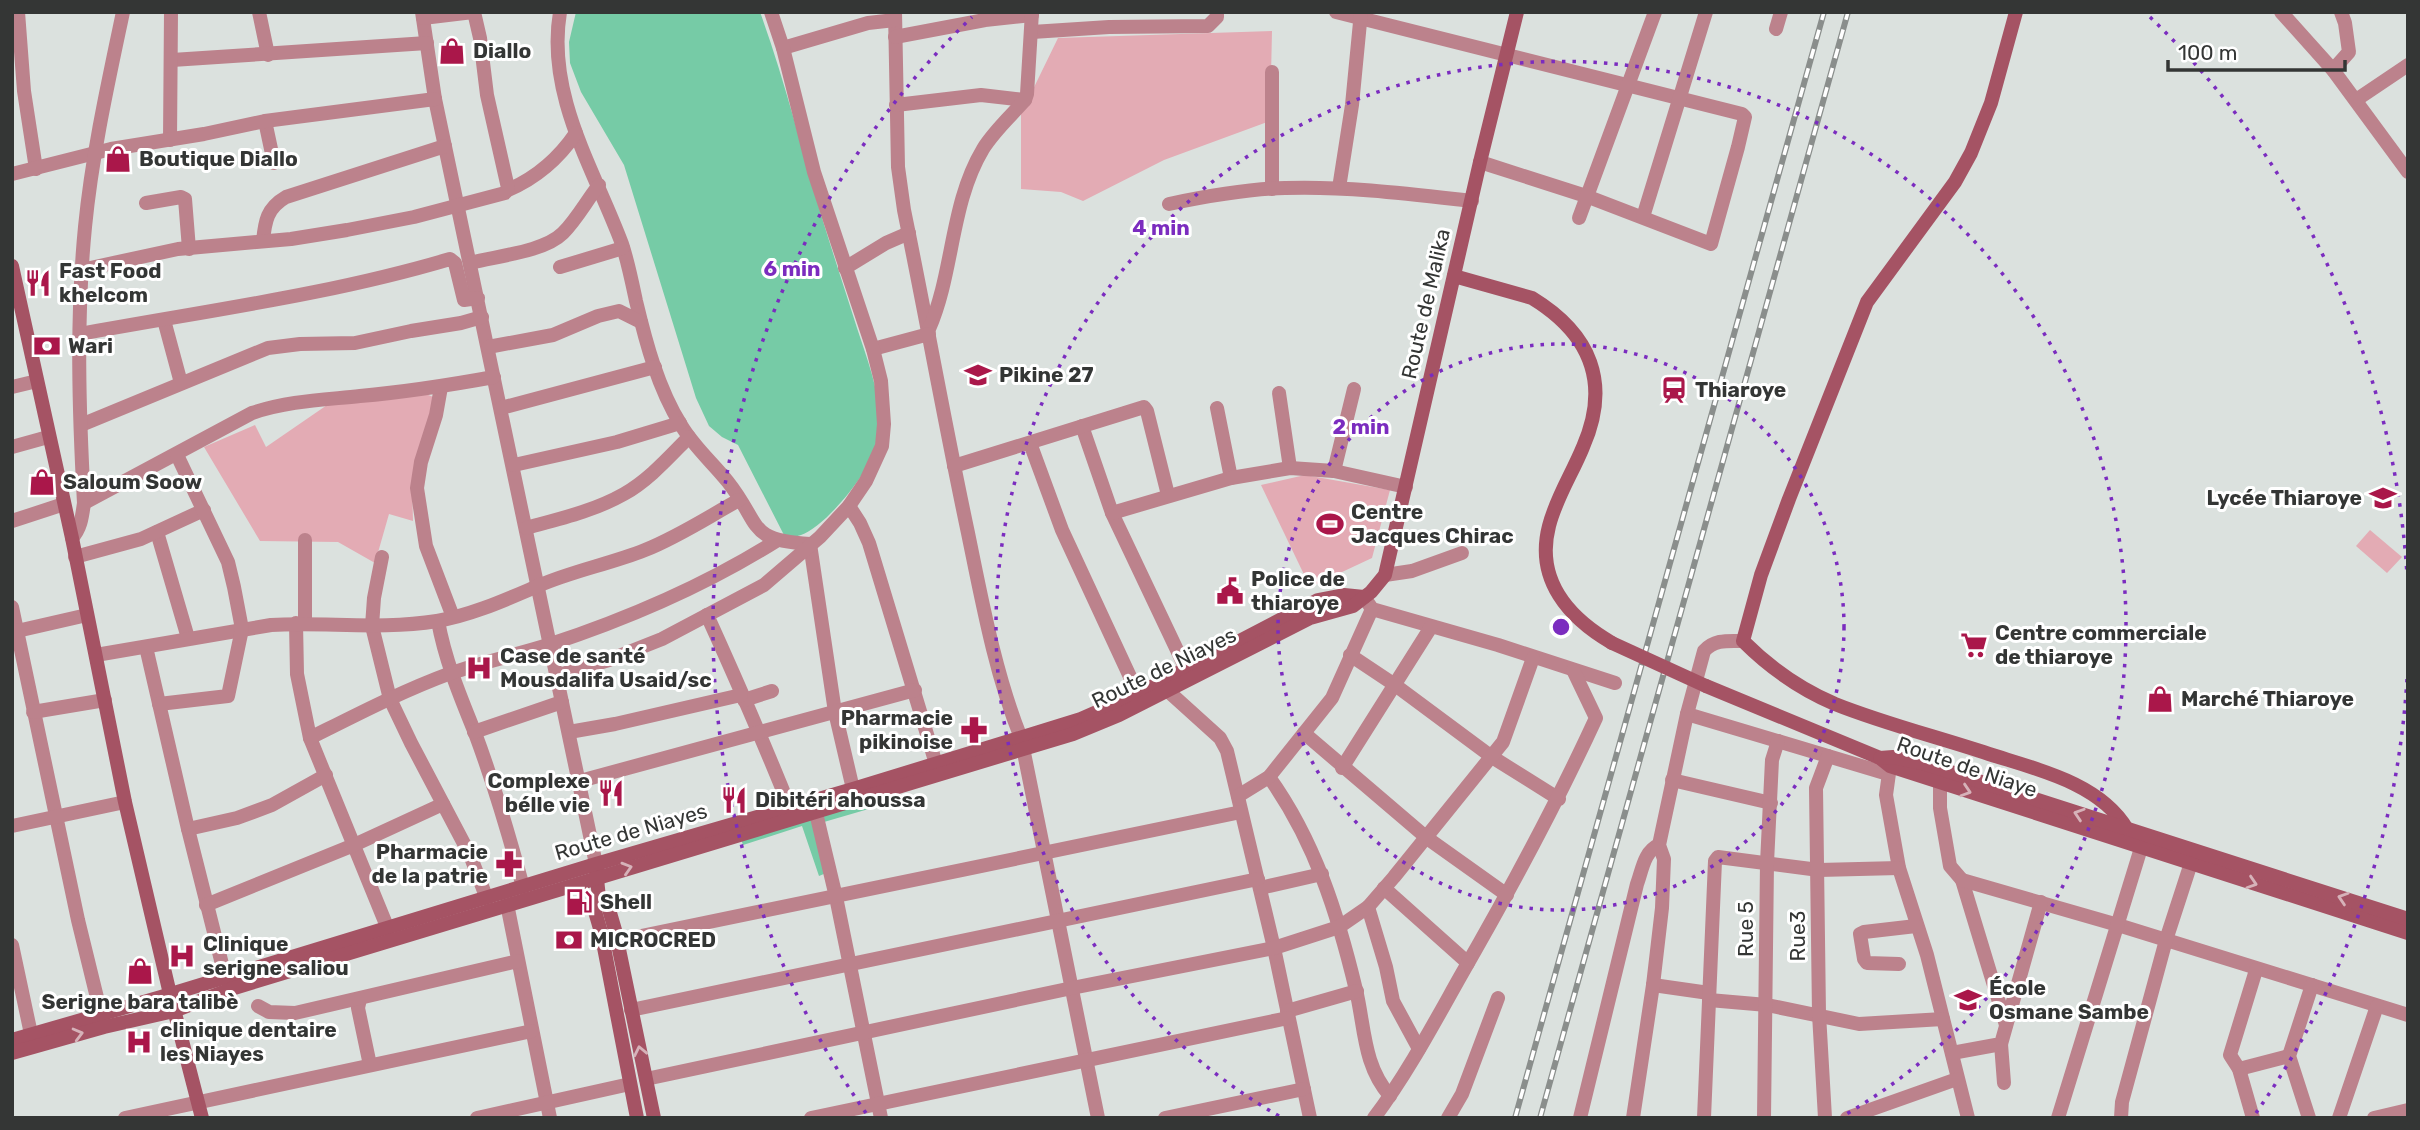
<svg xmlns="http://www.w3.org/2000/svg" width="2420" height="1130" font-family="Rubik,sans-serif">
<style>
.green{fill:#e3abb4}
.water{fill:#76cba6}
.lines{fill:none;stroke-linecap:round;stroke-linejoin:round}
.street{stroke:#bc828c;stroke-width:14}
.secondary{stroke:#a55364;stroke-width:14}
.rail-casing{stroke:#8a8e8c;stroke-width:6}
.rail{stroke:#fff;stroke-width:3.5;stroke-dasharray:10;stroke-linecap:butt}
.secondary-bridge{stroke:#a55364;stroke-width:14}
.oneway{stroke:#d6b2b9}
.ring{fill:none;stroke:#7b2cbf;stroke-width:3.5;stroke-dasharray:3.5 7}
.labels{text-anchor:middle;stroke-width:6;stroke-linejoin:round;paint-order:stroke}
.poi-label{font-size:21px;font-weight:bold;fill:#343635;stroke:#fff;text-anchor:start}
.street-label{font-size:21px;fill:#343635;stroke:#fff}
.centre{fill:#7b2cbf;stroke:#fff;stroke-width:3.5}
.ring-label{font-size:21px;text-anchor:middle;font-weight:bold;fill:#7b2cbf;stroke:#fff;stroke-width:6;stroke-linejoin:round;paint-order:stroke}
</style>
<rect width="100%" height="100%" fill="#dbe1de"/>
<g class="green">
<polygon points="1272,31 1270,121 1164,160 1083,201 1061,192 1021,189 1021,114 1058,38"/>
<polygon points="418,391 436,398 412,484 413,521 389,514 375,563 338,542 260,541 204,447 255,425 266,447 330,403"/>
<polygon points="1305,475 1390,490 1372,558 1310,587 1261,485"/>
<polygon points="2370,530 2402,557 2387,573 2356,546"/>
</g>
<g class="water">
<path d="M576,12H760C785,81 802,151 823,221C834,257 846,293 857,328C869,365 885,403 877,443C873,468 826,527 801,535C797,537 790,536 785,537L738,445L722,437L709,426L696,398L624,165L581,92L570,63L569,42Z"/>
<polygon points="863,783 872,808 824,822 831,871 819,876 802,826 743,845 735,820"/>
</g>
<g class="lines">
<g class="street">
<polyline points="18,12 24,91 36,169"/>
<polyline points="259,12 268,55"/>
<polyline points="422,12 435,99 596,864"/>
<path d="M560,12C546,95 594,169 622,244C628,262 632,282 636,301C646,343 658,388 681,425C694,447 713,463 728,482C762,525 746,540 810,544L835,712L853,789"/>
<path d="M895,12L898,167L904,210C926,317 945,425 968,533C982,601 995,673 1021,738L1098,1118"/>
<polyline points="1336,12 1742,114 1745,117 1738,147 1711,244 1586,196 1480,162"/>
<polyline points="2281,12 2333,70 2408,172"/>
<polyline points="423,18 473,12"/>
<polyline points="1776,29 1781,12"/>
<polyline points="1032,32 1109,27 1208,26 1217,17 1217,12"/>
<polyline points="895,37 985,20 1032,15"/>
<polyline points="783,48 868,23 895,20"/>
<polyline points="172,60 427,43"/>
<polyline points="2333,70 2349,52 2345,23 2341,12"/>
<polyline points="1272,72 1272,189"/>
<polyline points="2356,100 2408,65"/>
<polyline points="896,105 981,95 1025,100"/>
<polyline points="265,121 274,163"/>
<polyline points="170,140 171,12"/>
<polyline points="12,174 111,149 204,134 265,121 435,99"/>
<polyline points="1339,188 1352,105 1361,12"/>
<path d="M508,190C536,178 559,158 576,133"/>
<polyline points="146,203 181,197 185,199 189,249"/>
<path d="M1169,204C1207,196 1246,189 1285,188C1347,186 1410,194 1472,201"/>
<polyline points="1643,217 1706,12"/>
<polyline points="1579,218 1655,12"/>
<path d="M263,241C265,221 267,208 286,197L445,146"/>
<path d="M470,263C496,256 544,252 563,233C577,219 587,200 599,185"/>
<polyline points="560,267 623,248"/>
<polyline points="845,268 886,243 909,233"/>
<polyline points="81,270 178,249 291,239 347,230 414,217 505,193 508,188 487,95 480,38 474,12"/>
<polyline points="164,320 181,383"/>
<path d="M929,329C954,272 950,204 983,149C994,131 1011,116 1025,100L1027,94L1032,12"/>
<path d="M80,334C204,311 329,295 450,259L455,263L464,300L478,298"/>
<polyline points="488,347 553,335 598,316 619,311 641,322"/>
<polyline points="873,349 929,334"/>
<polyline points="12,387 37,381"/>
<polyline points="441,387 436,415 421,462 417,488 426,546 453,617"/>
<polyline points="1279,393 1290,468"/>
<polyline points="501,408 655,367"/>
<polyline points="1217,408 1231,478"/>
<polyline points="81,425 268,348 300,344 355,343 411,331 461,323 482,317"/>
<polyline points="1082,426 1112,513 1186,669"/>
<polyline points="1030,443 1062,530 1138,694"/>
<polyline points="12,447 48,437"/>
<polyline points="514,465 617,442 680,423"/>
<polyline points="954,466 1144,407 1147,411 1168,495"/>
<polyline points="1334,471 1354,389"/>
<path d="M84,503L252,413C288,401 322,400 360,396C405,392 450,385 494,377"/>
<polyline points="849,506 860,523 869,543 936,764"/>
<polyline points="1112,513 1231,478 1290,468 1334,471 1406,487"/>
<polyline points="12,521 64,504"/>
<path d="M526,528C559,519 594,511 624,494C649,480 669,457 689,437"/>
<polyline points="157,532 188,638"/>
<path d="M72,538C81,528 82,517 84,503C79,412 76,319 85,227C92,155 108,83 123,12"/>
<polyline points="75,557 141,539 204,510"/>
<polyline points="382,557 374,598 372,626 390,699 411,743 470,855 487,899"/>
<polyline points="1385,575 1412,571 1462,553"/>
<polyline points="1364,597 1372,609 1498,645 1615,683"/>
<polyline points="12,607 78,920 101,1014"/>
<path d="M707,615C736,679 764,743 790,808"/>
<path d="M438,621C445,660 460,696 475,733C494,784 509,835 523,887"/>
<polyline points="296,623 297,674 310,738 388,929"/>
<polyline points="305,624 305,540"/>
<polyline points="17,631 87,615"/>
<polyline points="146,647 188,829 225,976"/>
<path d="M96,655L271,625C326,622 381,630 437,621C472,615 505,600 538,586C572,571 610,564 645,550C678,537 708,517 739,500"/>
<polyline points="1350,655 1395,685 1492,757 1559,799"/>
<polyline points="556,676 609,660 662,639 764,585 820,537 849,506 866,481 882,446 884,424 881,381 873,349 814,172 783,48 771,12"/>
<polyline points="1168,691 1220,738 1227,751 1274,948 1310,1118"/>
<polyline points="744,700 772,691"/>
<polyline points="159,704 228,696 242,629 234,587 228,562 177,455"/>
<polyline points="33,712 105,700"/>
<polyline points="1687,714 1888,774"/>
<polyline points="474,732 562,702"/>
<polyline points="569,732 615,724 741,695"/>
<polyline points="1304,733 1427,838 1507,895"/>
<path d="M310,738C356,715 402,691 451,673C483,662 516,655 548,645C627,619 706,585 776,541"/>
<polyline points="1890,766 1886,795 1899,868 1927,955 1968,1118"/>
<polyline points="1342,768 1431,627"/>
<path d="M1269,777C1315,841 1338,915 1356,990C1365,1028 1363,1065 1390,1096"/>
<polyline points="1672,780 1771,803"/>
<polyline points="580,781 915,690"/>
<polyline points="1940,783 1940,808 1950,866 1962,880 2006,1025"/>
<polyline points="1238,796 1269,777 1332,698 1372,609"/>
<polyline points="816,813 836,897 881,1118"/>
<polyline points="12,826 125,802"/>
<polyline points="188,829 237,818 272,805 326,775"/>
<polyline points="1962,880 2118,925 2408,1015"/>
<polyline points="1260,888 1322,874"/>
<polyline points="1384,888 1468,963"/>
<polyline points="507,904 550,1118"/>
<polyline points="206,905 354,845 443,804"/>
<polyline points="1368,907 1386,967 1393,1001 1419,1049"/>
<path d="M617,941C825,900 1033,854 1241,812"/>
<polyline points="12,945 31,1034"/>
<polyline points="1899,964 1867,963 1864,959 1860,934 1864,932 1916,926"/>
<polyline points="1653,985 1709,993"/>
<polyline points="360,999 358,1008 370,1065"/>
<polyline points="1709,1000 1767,1005 1859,1024 1943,1019"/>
<polyline points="258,1006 269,1012 295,1013 518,961"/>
<polyline points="631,1010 1258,879"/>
<polyline points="1287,1011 1357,991"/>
<polyline points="2001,1044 2004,1083"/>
<polyline points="1952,1053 2001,1044 2041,902"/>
<polyline points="2239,1069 2289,1056"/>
<polyline points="646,1079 1072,988 1274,948 1339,927 1368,907 1394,877 1503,742 1533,658"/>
<polyline points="125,1118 532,1031"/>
<polyline points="477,1118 630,1084"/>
<polyline points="811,1118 1288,1018"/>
<polyline points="1165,1118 1304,1089"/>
<path d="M1374,1118C1407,1074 1433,1025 1460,977C1509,892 1555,807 1596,718L1573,670"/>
<polyline points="1448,1118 1462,1094 1498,998"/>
<path d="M1580,1118L1637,884C1642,871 1644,851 1659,845"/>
<path d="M1633,1118L1653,985L1662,908L1664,859L1659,845L1687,714L1704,651C1715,639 1728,641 1743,641"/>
<polyline points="1704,1118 1715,861 1718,857 1819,870 1899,868"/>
<polyline points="1764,1118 1767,863 1772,760 1778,741"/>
<polyline points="1825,1118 1819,1014 1816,788 1828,756"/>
<polyline points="1847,1118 1957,1079"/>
<polyline points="2058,1118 2141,848"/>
<polyline points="2121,1118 2122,1102 2166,940 2191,863"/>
<polyline points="2253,1118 2239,1069 2230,1055 2256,970"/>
<polyline points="2309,1118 2289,1056 2312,985"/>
<polyline points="2339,1118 2377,1006"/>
<polyline points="2374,1118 2408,1110"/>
</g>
<g class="secondary">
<path d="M2016,12L1991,103L1971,153L1955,182L1867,302L1789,499L1761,575L1743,641C1770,668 1800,689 1835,704C1885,724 1938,737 1989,754C2036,769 2100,783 2127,829"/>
<polyline points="12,266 72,538 125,802 170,994 202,1118"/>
<path d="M1454,276L1532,298C1591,334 1611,383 1583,447C1572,474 1556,498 1549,526C1535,580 1569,618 1612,643"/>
<polyline points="1706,686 1880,758 1890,766 2408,933"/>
<polyline points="1880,758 1893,757 1926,764 2408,919"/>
<polyline points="596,869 599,898 594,908 601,932 637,1118"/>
<polyline points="599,898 608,906 615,930 654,1118"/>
<polyline points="12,1040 161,997 596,864 853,789 1081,719 1138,694 1318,600 1344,595 1364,597"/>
<polyline points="12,1053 104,1027 174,1011 231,989 1073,734 1119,715 1310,618 1353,606 1371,592 1385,575 1480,162 1517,12"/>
</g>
<defs>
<g id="rail">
<polyline points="1515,1118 1824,12"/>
<polyline points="1540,1118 1848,12"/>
</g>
</defs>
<use href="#rail" class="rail-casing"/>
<use href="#rail" class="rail"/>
<polyline class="secondary-bridge" points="1612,643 1706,686"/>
</g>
<defs><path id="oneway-chevron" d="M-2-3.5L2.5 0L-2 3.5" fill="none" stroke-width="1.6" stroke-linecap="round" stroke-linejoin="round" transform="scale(1.75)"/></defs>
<g class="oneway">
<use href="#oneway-chevron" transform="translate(1966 791) rotate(18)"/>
<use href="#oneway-chevron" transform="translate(2079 814) rotate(-162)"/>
<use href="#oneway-chevron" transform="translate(627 868) rotate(-17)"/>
<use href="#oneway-chevron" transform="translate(2252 883) rotate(18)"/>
<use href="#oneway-chevron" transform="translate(2343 898) rotate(-162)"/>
<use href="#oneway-chevron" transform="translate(78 1034) rotate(-15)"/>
<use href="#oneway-chevron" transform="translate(640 1051) rotate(-102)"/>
</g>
<g class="ring">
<circle cx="1561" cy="627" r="283"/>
<path d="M1279 1116A565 565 0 1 1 1843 1116"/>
<path d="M2407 679A848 848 0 0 1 2256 1113M866 1113A848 848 0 0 1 972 17M2150 17A848 848 0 0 1 2407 575"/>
</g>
<defs>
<symbol id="shop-bare" viewBox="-9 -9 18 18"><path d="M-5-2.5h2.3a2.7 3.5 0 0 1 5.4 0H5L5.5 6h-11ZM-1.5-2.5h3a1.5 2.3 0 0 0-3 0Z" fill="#aa174a" stroke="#fff" stroke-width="2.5" paint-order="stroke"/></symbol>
<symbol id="restaurant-bare" viewBox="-9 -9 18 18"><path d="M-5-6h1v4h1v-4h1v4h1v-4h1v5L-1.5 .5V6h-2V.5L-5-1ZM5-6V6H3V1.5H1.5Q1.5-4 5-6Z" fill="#aa174a" stroke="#fff" stroke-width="2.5" paint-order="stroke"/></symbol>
<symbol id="bank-bare" viewBox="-9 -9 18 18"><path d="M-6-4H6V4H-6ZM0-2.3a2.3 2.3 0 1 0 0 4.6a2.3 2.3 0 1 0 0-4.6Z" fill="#aa174a" stroke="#fff" stroke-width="2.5" paint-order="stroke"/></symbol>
<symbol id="school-bare" viewBox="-9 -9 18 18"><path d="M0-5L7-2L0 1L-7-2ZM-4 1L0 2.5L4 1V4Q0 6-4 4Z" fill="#aa174a" stroke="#fff" stroke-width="2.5" paint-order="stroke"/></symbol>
<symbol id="station-bare" viewBox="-9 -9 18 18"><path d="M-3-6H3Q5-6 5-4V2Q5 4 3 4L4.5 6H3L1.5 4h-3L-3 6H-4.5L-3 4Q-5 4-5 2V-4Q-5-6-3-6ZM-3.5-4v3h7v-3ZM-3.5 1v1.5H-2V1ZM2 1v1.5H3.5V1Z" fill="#aa174a" stroke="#fff" stroke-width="2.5" paint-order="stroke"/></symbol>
<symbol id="stadium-bare" viewBox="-9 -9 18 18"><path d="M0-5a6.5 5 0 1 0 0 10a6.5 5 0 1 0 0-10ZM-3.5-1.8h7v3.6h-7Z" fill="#aa174a" stroke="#fff" stroke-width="2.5" paint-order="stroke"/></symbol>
<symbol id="civic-bare" viewBox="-9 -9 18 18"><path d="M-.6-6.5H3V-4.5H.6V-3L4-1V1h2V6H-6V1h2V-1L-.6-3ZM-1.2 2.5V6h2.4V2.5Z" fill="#aa174a" stroke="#fff" stroke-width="2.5" paint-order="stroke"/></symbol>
<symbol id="supermarket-bare" viewBox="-9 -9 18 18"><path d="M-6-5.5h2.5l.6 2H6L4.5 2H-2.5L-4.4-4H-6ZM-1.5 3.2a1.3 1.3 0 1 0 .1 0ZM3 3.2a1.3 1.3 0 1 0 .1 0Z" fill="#aa174a" stroke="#fff" stroke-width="2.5" paint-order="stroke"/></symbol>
<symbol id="hospital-bare" viewBox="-9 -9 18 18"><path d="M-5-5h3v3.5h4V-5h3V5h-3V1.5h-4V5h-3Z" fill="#aa174a" stroke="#fff" stroke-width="2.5" paint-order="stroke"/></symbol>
<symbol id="pharmacy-bare" viewBox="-9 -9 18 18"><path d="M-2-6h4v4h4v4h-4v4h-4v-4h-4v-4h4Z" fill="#aa174a" stroke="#fff" stroke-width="2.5" paint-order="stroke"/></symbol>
<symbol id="fuel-bare" viewBox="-9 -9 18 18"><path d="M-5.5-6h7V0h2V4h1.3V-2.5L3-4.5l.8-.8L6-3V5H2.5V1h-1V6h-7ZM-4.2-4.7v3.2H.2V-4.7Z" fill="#aa174a" stroke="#fff" stroke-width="2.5" paint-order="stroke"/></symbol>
</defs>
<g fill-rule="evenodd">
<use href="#shop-bare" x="433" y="32" width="38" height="38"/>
<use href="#shop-bare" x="99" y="140" width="38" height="38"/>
<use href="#restaurant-bare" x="19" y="264" width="38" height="38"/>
<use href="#bank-bare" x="28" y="327" width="38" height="38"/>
<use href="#school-bare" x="959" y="356" width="38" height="38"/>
<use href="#station-bare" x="1655" y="371" width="38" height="38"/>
<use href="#shop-bare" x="23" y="463" width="38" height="38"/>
<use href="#school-bare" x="2364" y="479" width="38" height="38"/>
<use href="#stadium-bare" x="1311" y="505" width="38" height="38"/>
<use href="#civic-bare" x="1211" y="572" width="38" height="38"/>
<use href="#supermarket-bare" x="1955" y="626" width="38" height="38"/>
<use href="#hospital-bare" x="460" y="649" width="38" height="38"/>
<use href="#shop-bare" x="2141" y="680" width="38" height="38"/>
<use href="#pharmacy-bare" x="955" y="711" width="38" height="38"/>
<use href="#restaurant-bare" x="592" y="774" width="38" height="38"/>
<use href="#restaurant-bare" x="715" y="781" width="38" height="38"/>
<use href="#pharmacy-bare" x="490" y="845" width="38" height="38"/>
<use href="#fuel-bare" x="560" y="883" width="38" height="38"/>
<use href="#bank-bare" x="550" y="921" width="38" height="38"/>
<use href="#hospital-bare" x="163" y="937" width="38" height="38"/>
<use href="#shop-bare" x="121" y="952" width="38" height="38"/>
<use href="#school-bare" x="1949" y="981" width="38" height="38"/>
<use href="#hospital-bare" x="120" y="1023" width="38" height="38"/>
</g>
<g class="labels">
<g class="poi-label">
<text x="473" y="58">Diallo</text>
<text x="139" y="166">Boutique Diallo</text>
<text x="59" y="278">Fast Food<tspan x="59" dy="24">khelcom</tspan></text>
<text x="68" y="353">Wari</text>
<text x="999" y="382">Pikine 27</text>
<text x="1695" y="397">Thiaroye</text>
<text x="63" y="489">Saloum Soow</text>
<text x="2362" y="505" text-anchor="end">Lycée Thiaroye</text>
<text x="1351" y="519">Centre<tspan x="1351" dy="24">Jacques Chirac</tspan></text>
<text x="1251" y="586">Police de<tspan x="1251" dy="24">thiaroye</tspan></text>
<text x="1995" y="640">Centre commerciale<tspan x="1995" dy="24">de thiaroye</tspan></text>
<text x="500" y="663">Case de santé<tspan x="500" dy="24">Mousdalifa Usaid/sc</tspan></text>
<text x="2181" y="706">Marché Thiaroye</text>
<text x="953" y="725" text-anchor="end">Pharmacie<tspan x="953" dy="24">pikinoise</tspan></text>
<text x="590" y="788" text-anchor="end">Complexe<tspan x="590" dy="24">bélle vie</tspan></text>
<text x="755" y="807">Dibitéri ahoussa</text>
<text x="488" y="859" text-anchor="end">Pharmacie<tspan x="488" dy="24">de la patrie</tspan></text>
<text x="600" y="909">Shell</text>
<text x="590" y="947">MICROCRED</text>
<text x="203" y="951">Clinique<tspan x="203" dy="24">serigne saliou</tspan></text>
<text x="1989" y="995">École<tspan x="1989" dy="24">Osmane Sambe</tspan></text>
<text x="140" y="1009" text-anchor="middle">Serigne bara talibè</text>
<text x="160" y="1037">clinique dentaire<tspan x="160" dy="24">les Niayes</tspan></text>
</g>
<g class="street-label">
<text transform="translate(1426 304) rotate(-77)" y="7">Route de Malika</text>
<text transform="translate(1164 668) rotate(-26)" y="7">Route de Niayes</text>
<text transform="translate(1967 767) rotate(19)" y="7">Route de Niaye</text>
<text transform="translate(631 832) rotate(-16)" y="7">Route de Niayes</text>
<text transform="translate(1746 929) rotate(-90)" y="7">Rue 5</text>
<text transform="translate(1798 936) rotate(-90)" y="7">Rue3</text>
</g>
</g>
<circle cx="1561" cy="627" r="10" class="centre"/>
<g class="ring-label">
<text x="1161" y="235">4 min</text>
<text x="792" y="276">6 min</text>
<text x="1361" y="434">2 min</text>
</g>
<rect width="2420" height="1130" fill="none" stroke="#343635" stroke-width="28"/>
<path d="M2168 60v10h177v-10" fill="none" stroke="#343635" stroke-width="3.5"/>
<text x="2178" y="60" font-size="21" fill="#343635" stroke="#ffffff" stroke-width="5" paint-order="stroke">100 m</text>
</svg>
